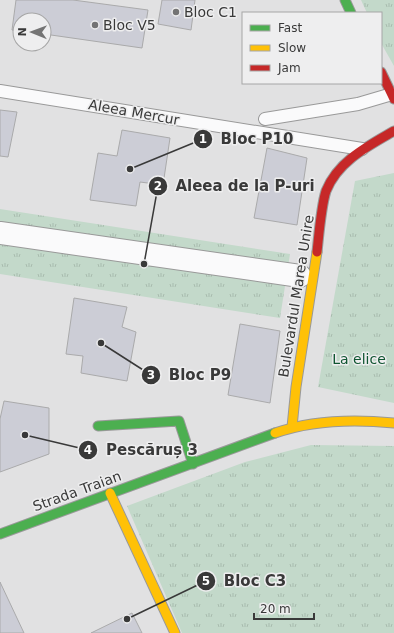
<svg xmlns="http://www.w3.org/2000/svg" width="394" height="633" font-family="'DejaVu Sans',sans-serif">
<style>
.grass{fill:url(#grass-tufts)}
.building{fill:#cccdd6;stroke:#aaaaab}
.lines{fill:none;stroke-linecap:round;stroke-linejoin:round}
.lane-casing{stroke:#999;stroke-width:14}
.street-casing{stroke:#999;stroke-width:24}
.fast-casing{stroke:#999;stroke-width:11}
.slow-casing{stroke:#999;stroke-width:11}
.jam-casing{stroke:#999;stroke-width:11}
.lane{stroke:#fafafb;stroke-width:12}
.street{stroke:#fafafb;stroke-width:22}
.fast{stroke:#4caf50;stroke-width:9}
.slow{stroke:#ffc107;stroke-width:9}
.jam{stroke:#c62828;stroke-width:9}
.poi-dot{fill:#747474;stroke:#eeeeef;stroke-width:1.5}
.labels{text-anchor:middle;stroke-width:3;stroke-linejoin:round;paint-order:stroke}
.poi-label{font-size:14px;fill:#393939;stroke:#eeeeef;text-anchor:start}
.street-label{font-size:14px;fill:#393939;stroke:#eeeeef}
.park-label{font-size:14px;fill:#0f5531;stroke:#eeeeef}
.leader{fill:none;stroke:#393939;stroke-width:1.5}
.callout-dot{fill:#393939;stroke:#eeeeef;stroke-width:1.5}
.mark-label{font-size:12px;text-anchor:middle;font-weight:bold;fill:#fff}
.callout-label{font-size:15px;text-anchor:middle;font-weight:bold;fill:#393939;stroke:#eeeeef;stroke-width:3;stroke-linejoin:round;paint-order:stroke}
</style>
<defs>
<pattern id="grass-tufts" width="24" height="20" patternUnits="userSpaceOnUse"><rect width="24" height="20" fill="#c3d9ca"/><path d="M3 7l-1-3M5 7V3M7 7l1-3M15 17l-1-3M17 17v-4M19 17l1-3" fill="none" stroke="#a8bbae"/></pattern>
</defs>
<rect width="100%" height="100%" fill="#e1e1e2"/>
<g class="grass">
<polygon points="361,0 394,0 394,66 381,43 381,13 367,13"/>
<polygon points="394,173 394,403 318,387 355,181"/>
<polygon points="0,209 290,254 280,318 0,274"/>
<polygon points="311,445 394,446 394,633 182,633 127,506 245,462"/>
</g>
<g class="building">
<polygon points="16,0 73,0 148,10 142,48 44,34 44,20 20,20 20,31 12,30"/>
<polygon points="162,0 195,0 191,30 158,24"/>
<polygon points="0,110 17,112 8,157 0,156"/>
<polygon points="122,130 170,138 163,185 140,182 136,206 90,200 98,153 117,156"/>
<polygon points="267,148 307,158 297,225 254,218"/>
<polygon points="74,298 127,307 122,327 136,332 127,381 81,373 83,356 66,354"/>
<polygon points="240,324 280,331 270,403 228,395"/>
<polygon points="4,401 49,408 49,454 0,472 0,419"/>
<polygon points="0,582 24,633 0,633"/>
<polygon points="132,613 142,633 91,633"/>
</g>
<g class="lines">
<defs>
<g id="lane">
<polyline points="0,91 362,149"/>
<polyline points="265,119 358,104 392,94"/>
</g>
<polyline id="street" points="0,233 300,276"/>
<g id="fast">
<polyline points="345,0 351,13"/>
<polyline points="98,426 179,421 193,464"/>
<polyline points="0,534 275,433"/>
</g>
<g id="slow">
<polyline points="292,427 296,387 317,252"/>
<path d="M275,433C312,420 355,419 394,423"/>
<polyline points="110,493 175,633"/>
</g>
<g id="jam">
<polyline points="381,72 394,99"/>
<path d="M317,252C319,234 321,207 326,191C338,161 368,146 394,131"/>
</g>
</defs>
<use href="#lane" class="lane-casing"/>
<use href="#street" class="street-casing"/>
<use href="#fast" class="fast-casing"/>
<use href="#slow" class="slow-casing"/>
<use href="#jam" class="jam-casing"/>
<use href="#lane" class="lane"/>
<use href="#street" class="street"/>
<use href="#fast" class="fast"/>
<use href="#slow" class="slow"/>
<use href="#jam" class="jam"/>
</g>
<g class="poi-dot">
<circle cx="176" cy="12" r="4"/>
<circle cx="95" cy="25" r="4"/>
</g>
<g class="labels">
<g class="poi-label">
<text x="184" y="17">Bloc C1</text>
<text x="103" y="30">Bloc V5</text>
</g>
<g class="street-label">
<text transform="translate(134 112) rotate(10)" y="5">Aleea Mercur</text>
<text transform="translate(296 296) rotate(-81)" y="5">Bulevardul Marea Unire</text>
<text transform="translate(77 491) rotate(-20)" y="5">Strada Traian</text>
</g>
<g class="park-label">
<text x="359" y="364">La elice</text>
</g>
</g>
<path class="leader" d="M130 169L203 139M144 264L158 186M101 343L151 375M25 435L88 450M127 619L206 581"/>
<g class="callout-dot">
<circle cx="130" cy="169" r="4"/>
<circle cx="144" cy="264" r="4"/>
<circle cx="101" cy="343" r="4"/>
<circle cx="25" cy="435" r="4"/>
<circle cx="127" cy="619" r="4"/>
<circle cx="203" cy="139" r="10"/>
<circle cx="158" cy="186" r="10"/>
<circle cx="151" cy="375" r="10"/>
<circle cx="88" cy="450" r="10"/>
<circle cx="206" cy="581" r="10"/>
</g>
<g class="mark-label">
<text x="203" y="143">1</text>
<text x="158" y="190">2</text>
<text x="151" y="379">3</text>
<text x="88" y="454">4</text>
<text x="206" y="585">5</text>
</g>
<g class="callout-label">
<text x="257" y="144">Bloc P10</text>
<text x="245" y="191">Aleea de la P-uri</text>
<text x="200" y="380">Bloc P9</text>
<text x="152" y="455">Pescăruș 3</text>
<text x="255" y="586">Bloc C3</text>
</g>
<rect x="242" y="12" width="140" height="72" fill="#eeeeef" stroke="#a6a6a6"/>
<rect x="250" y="25" width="20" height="6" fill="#4caf50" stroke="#a6a6a6"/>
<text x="278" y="32" font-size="12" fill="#393939">Fast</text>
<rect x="250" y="45" width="20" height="6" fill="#ffc107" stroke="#a6a6a6"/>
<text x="278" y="52" font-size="12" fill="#393939">Slow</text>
<rect x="250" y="65" width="20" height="6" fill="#c62828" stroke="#a6a6a6"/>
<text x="278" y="72" font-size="12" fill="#393939">Jam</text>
<g transform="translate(32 32) rotate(271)"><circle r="19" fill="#eeeeef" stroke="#a6a6a6"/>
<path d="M0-3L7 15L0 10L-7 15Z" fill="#747474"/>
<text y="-6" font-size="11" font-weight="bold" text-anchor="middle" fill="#393939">N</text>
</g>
<path d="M254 613v6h60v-6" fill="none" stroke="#393939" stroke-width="2"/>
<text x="260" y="613" font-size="12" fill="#393939" stroke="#eeeeef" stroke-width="3" paint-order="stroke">20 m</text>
</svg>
